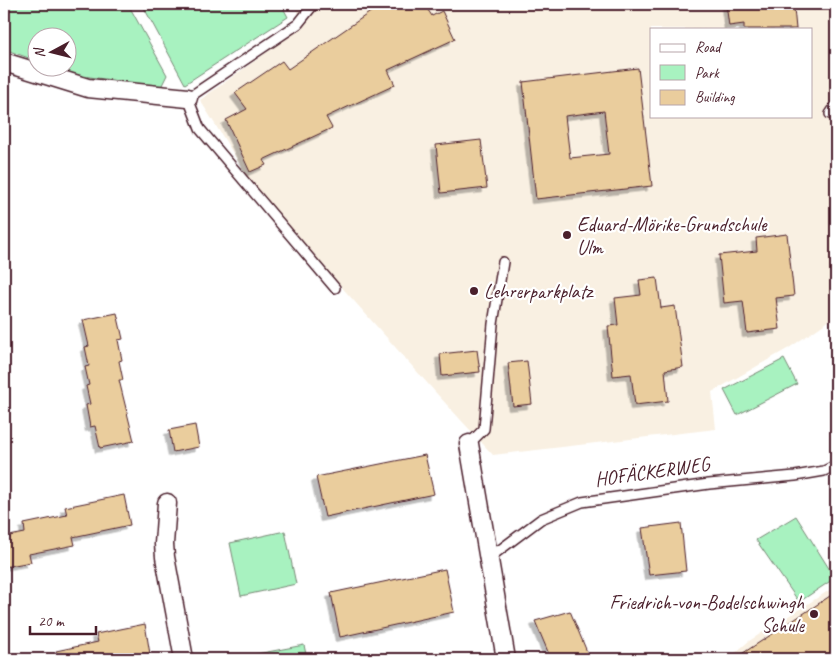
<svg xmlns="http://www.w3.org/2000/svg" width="840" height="663" font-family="Caveat,sans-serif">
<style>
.built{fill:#f9f0e2;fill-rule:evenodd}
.green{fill:#a8f2c0;stroke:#798876}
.building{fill:#eacd9d;stroke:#4a1f2b;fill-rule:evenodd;filter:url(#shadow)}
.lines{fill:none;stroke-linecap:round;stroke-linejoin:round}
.service-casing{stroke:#4a1f2b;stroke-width:12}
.minor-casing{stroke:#4a1f2b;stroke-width:21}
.service{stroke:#fff;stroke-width:9}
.minor{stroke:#fff;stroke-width:18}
.poi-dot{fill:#4a1f2b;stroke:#fff;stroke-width:2}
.labels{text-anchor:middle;stroke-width:4.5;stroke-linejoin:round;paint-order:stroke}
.poi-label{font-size:20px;fill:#4a1f2b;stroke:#fff;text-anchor:start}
.street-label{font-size:20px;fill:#4a1f2b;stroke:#fff}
</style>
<defs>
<filter id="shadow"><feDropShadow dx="-4.5" dy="4.5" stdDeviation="0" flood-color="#0004"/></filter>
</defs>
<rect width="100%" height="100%" fill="#fff"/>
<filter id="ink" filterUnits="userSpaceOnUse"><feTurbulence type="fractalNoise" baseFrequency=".02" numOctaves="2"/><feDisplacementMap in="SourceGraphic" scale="10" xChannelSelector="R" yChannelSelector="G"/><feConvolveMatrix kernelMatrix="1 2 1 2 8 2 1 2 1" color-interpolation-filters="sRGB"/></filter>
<g filter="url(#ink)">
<g class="built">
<path d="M293,4H836V316L789,348L712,392L716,429L493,455L437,394L346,292L249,179L200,100L305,25ZM651,29H811V116H651Z"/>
<polygon points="836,586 836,659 728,659 749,641"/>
</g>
<g class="green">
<polygon points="4,4 128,4 167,75 161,87 76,75 55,68 68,68 68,38 38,38 37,61 4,49"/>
<polygon points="142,4 281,4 288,17 185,84"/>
<polygon points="784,359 797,384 737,415 724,390"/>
<polygon points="796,516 835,578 799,602 756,540"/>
<polygon points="285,531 296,584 241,596 230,543"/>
<polygon points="304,645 307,659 237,659 236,658"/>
</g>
<g class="building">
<polygon points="382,4 424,4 432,16 442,11 455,39 388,70 395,85 326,117 332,128 263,160 266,165 250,172 226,120 247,109 235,93 282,61 288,69"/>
<polygon points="726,4 783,4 784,9 794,8 796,29 744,29 744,24 729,26"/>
<path d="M638,68L652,186L536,199L523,82ZM604,111L609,154L570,158L565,116Z"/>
<polygon points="481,140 487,188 441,193 436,145"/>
<polygon points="787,234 794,296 776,298 780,329 747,333 743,301 724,303 719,255 757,251 756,238"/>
<polygon points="657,278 661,308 675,306 683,367 665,370 668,401 635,405 631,374 613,376 608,326 618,325 615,298 641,295 639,280"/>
<polygon points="117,313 123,339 118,340 122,360 119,361 123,380 119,380 134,441 100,448 95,426 90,427 86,405 90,404 86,386 89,385 85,367 89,366 85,347 89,346 83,320"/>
<polygon points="477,350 480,372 442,376 440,354"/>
<polygon points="527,361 532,404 513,406 508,363"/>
<polygon points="195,425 199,447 173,452 169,430"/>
<polygon points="425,455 434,494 325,517 316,477"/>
<polygon points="124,495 130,525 73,537 75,545 29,554 31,562 4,567 4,537 25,533 24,524 67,515 65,507"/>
<polygon points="681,523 686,571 649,575 642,528"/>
<polygon points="445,569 454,612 340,637 331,593"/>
<polygon points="836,592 836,659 734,659 806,612"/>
<polygon points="570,611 590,659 551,659 535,621"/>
<polygon points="145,624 150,654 125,659 57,659 56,651 98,642 96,634"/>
</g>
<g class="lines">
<defs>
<g id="service">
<polyline points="314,4 298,24 188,98 200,129 335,288"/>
<polyline points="830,114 836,105"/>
<polyline points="469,444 484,429 493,324 503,262"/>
<polyline points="489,558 541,519 582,502 709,484 795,476 824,471 836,465"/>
</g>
<g id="minor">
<polyline points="4,62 88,88 188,98"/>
<polyline points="469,444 506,659"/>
<polyline points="167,503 164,544 165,557 184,659"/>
</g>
</defs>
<use href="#service" class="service-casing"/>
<use href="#minor" class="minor-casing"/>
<use href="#service" class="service"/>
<use href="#minor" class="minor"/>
</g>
</g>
<g class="poi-dot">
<circle cx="567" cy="235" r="5"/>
<circle cx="474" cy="291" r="5"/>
<circle cx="814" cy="614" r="5"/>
</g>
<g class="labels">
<g class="poi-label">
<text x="577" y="231">Eduard-Mörike-Grundschule<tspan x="577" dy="23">Ulm</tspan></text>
<text x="484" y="298">Lehrerparkplatz</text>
<text x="804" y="609" text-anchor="end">Friedrich-von-Bodelschwingh<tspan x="804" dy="23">Schule</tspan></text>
</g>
<g class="street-label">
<text transform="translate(652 471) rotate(-8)" y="7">HOFÄCKERWEG</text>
</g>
</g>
<rect width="840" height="663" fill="none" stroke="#fff" stroke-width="20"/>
<rect x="10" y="10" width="820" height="643" fill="none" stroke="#4a1f2b" stroke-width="2" filter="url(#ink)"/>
<rect x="650" y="28" width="162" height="90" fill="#ffffff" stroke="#b7a5aa"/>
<rect x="660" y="44" width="25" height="8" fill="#ffffff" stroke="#b7a5aa"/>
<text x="695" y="52" font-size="15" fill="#4a1f2b">Road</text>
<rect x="660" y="65" width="25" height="15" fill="#a8f2c0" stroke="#b7a5aa"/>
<text x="695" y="78" font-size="15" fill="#4a1f2b">Park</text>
<rect x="660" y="90" width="25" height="15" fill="#eacd9d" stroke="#b7a5aa"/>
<text x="695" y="102" font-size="15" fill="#4a1f2b">Building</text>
<g transform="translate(52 52) rotate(263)"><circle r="24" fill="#ffffff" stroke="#b7a5aa"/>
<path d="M0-4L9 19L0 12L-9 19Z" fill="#4a1f2b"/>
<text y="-8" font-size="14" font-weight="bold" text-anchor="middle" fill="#4a1f2b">N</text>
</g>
<path d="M30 626v8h66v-8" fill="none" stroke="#4a1f2b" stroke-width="2.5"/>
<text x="38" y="626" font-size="15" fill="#4a1f2b" stroke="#ffffff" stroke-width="4" paint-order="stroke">20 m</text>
</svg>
